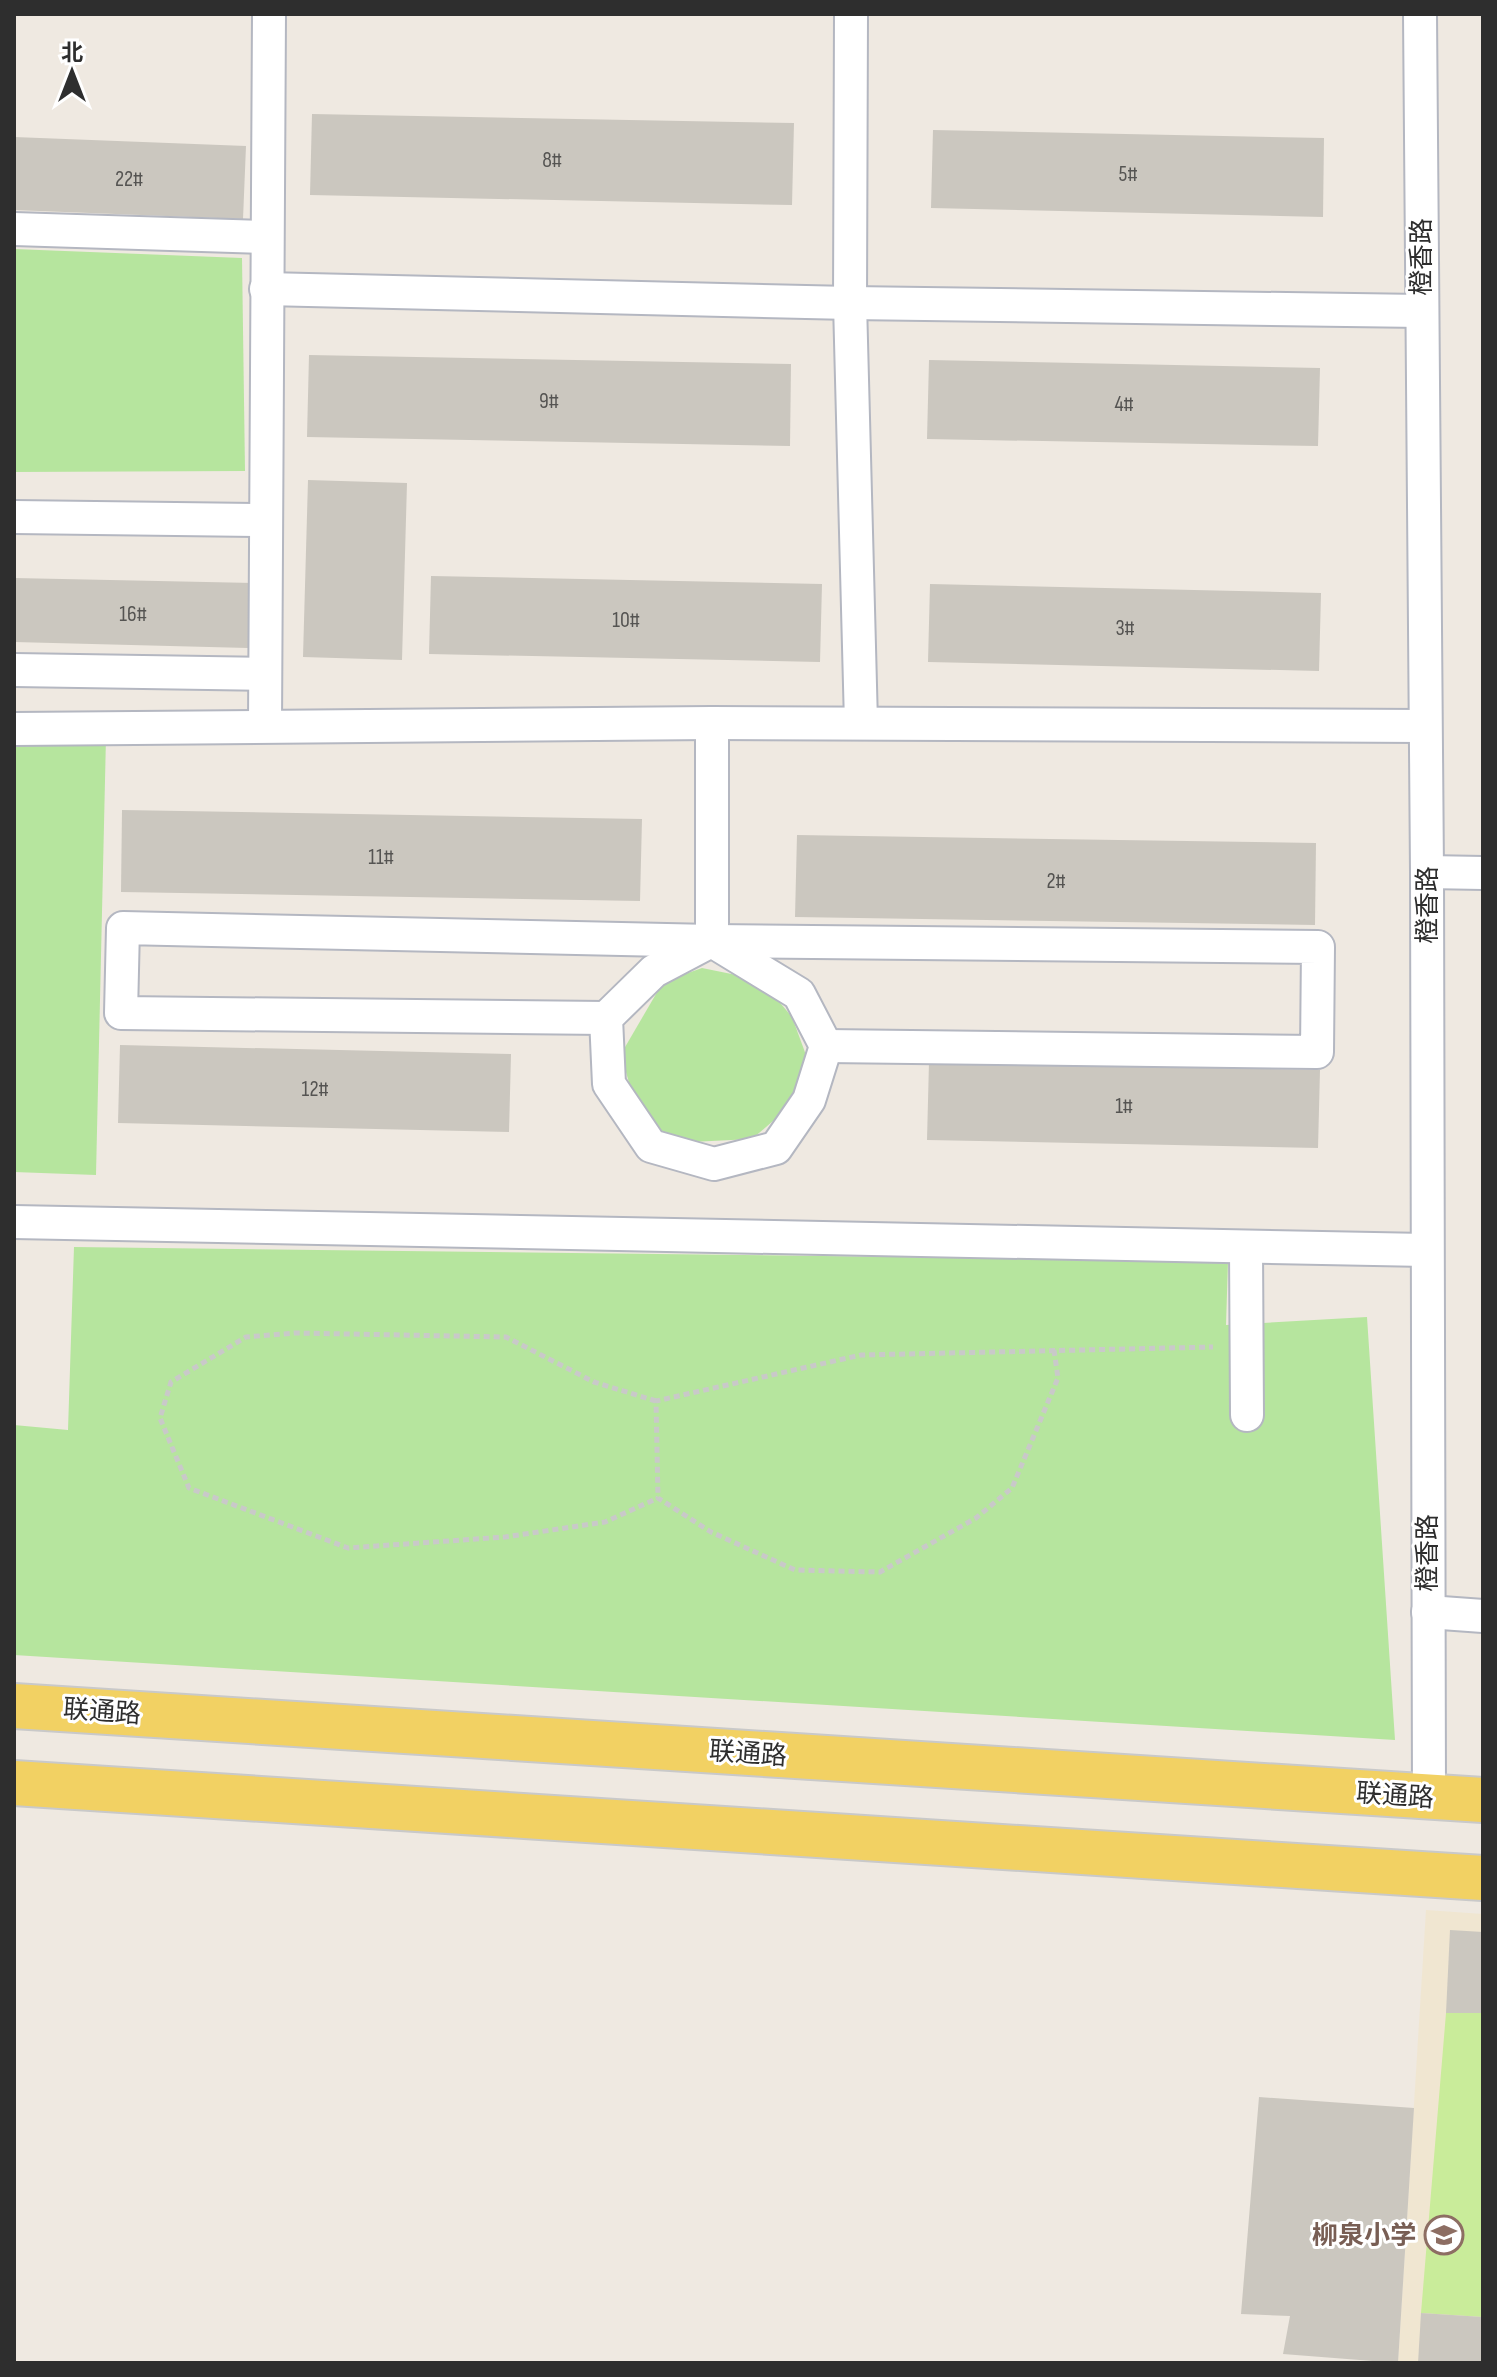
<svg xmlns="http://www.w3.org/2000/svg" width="1497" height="2377" font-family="'Sofia Sans Condensed','Noto Sans SC',sans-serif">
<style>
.education{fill:#f0e6d1}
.green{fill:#b6e59e}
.pitch{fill:#c9ec9a}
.building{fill:#cbc7bf}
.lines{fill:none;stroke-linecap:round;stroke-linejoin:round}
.minor-casing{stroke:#b4b7c1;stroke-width:36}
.primary-casing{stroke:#c9c9c9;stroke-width:48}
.path{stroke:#c9c9c9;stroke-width:5;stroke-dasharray:6 4;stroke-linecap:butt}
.minor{stroke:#fff;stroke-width:32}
.primary{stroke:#f2d163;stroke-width:44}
.labels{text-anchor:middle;stroke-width:6;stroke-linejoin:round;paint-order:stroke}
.number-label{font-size:22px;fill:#555452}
.street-label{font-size:26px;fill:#2e2e2e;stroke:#fff}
.education-label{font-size:26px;font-weight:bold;fill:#785e54;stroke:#fff;text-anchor:end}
</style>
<rect width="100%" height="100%" fill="#efe9e1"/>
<polygon class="education" points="1426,1910 1483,1914 1483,2363 1398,2363"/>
<g class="green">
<polygon points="14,249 242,258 245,471 14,472"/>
<polygon points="14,735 106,737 96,1175 14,1172"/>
<polygon points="702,968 761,980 792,1017 806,1055 788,1108 752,1139 691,1142 654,1130 631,1090 621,1054 663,982"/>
<polygon points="74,1247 1228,1261 1226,1325 1367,1317 1395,1740 14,1655 14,1425 68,1430"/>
</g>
<polygon class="pitch" points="1446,2013 1483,2013 1483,2317 1421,2313"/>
<g class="building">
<polygon points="312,114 794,123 792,205 310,195"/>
<polygon points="933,130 1324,138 1323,217 931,208"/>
<polygon points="14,137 246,146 243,219 14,210"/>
<polygon points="309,355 791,364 790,446 307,437"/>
<polygon points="929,360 1320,368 1318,446 927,439"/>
<polygon points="308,480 407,483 402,660 303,657"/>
<polygon points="431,576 822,584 820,662 429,654"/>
<polygon points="14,578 254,583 248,648 14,642"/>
<polygon points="930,584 1321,593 1319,671 928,662"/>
<polygon points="122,810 642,819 640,901 121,892"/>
<polygon points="797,835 1316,843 1315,925 795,917"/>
<polygon points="120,1045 511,1054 509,1132 118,1123"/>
<polygon points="929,1062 1320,1070 1318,1148 927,1140"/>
<polygon points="1450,1930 1483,1932 1483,2013 1446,2013"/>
<polygon points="1259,2097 1414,2108 1398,2363 1283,2354 1290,2316 1241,2314"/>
<polygon points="1421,2313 1483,2317 1483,2363 1418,2363"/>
</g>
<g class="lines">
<defs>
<g id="minor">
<polyline points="851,14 850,303 861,723"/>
<polyline points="1420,14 1427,872 1429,1797"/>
<polyline points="14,229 266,237"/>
<polyline points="266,289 850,303 1422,311"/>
<polyline points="14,517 265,520"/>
<polyline points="14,670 265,674"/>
<polyline points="265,726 269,14"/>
<polyline points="14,729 712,723 1424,726"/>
<polyline points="1427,872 1483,873"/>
<polyline points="709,942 654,971 606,1018 609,1084 651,1146 714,1164 776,1148 809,1100 826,1046 799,994 712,941 712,723"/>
<polyline points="606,1018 121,1013 123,928 712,941 1318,947 1317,1052 826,1046"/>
<polyline points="14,1222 1426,1250"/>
<polyline points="1246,1248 1247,1415"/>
<polyline points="1428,1612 1483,1616"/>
</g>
<g id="primary">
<polyline points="14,1706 1483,1800"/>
<polyline points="14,1783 1483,1878"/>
</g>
</defs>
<use href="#minor" class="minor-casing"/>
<use href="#primary" class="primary-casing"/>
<g class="path">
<polyline points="1054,1350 1058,1378 1012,1488 976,1518 880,1572 795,1570 711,1532 658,1498 656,1401 861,1355 1213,1347"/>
<polyline points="656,1401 594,1382 506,1337 295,1333 246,1337 171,1382 160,1418 189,1488 348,1548 505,1537 605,1522 658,1498"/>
</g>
<use href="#minor" class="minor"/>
<use href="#primary" class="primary"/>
</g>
<defs>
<symbol id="school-ring" viewBox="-11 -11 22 22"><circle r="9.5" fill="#fff" stroke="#8d6e63" stroke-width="1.5"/><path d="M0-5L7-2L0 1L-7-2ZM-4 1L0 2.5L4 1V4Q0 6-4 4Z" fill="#8d6e63"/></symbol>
</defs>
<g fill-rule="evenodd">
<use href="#school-ring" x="1422" y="2213" width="44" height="44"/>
</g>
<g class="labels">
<g class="number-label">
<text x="552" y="167">8#</text>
<text x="1128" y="181">5#</text>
<text x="129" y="186">22#</text>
<text x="549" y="408">9#</text>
<text x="1124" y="411">4#</text>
<text x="133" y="621">16#</text>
<text x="626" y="627">10#</text>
<text x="1125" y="635">3#</text>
<text x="381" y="864">11#</text>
<text x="1056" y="888">2#</text>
<text x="315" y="1096">12#</text>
<text x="1124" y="1113">1#</text>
</g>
<g class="street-label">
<text transform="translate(1421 257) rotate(-90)" y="9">橙香路</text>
<text transform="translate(1427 905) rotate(-90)" y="9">橙香路</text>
<text transform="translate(1427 1553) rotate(-90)" y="9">橙香路</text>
<text transform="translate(102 1711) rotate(4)" y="9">联通路</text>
<text transform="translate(748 1753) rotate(4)" y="9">联通路</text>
<text transform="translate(1395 1795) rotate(4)" y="9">联通路</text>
</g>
<g class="education-label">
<text x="1416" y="2244">柳泉小学</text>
</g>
</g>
<rect width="1497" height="2377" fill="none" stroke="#2e2e2e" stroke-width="32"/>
<g transform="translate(72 72)" stroke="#ffffff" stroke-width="6" paint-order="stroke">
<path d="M0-6L14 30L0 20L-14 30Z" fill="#2e2e2e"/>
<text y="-12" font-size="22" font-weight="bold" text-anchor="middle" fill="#2e2e2e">北</text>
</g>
</svg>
